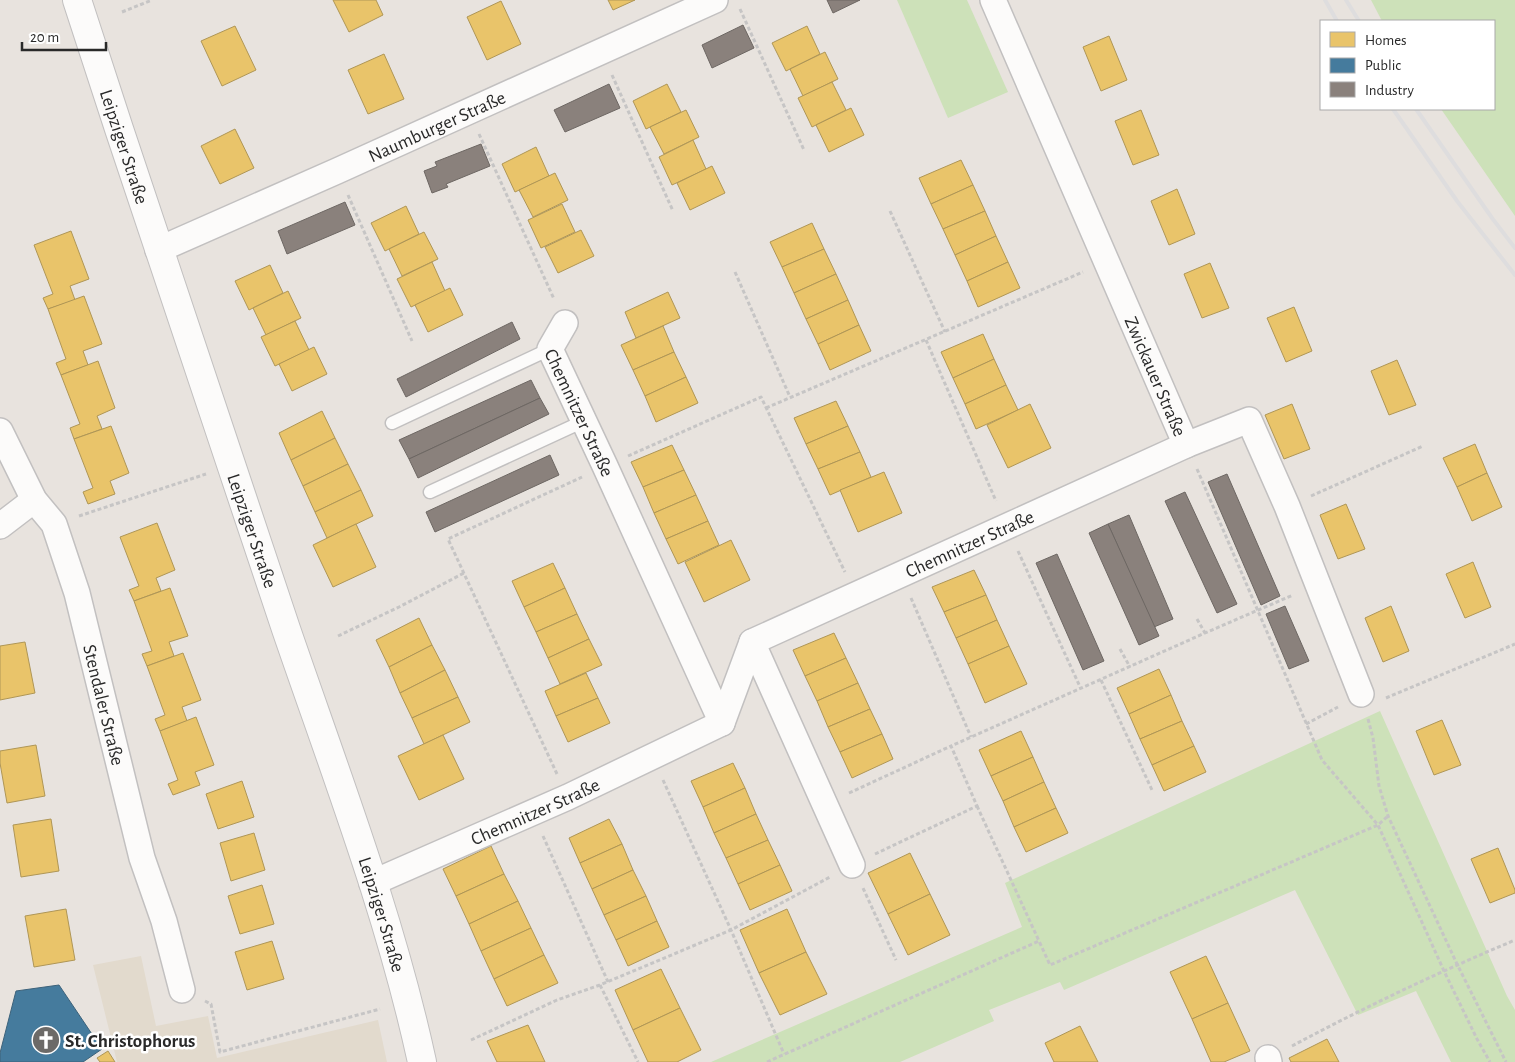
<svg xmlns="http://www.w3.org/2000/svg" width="1515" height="1062" font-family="'Alegreya Sans',sans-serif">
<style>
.education{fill:#e2dacd}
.green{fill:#cde1b9}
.homes{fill:#e9c46a;stroke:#af9656}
.public{fill:#457b9d;stroke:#3d627a}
.industry{fill:#8a817c;stroke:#6d6763}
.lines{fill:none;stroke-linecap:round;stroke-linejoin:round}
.lane-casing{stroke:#c2c0c0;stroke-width:15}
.street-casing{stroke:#c2c0c0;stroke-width:28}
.secondary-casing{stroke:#c2c0c0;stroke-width:30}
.path{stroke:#c6c5c5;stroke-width:3;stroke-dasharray:4 2.5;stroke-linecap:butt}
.lane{stroke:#fcfbfa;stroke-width:12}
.street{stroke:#fcfbfa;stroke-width:25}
.secondary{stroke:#fcfbfa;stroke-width:28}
.rail{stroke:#deddde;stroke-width:4}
.labels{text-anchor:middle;stroke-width:5;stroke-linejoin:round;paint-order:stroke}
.street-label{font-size:19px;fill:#292929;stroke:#fff}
.poi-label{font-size:19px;font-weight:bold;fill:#292929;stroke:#fff;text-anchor:start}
</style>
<rect width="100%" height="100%" fill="#e8e3de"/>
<polygon class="education" points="141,956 156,1026 208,1016 217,1058 378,1020 387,1062 117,1062 93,965"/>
<g class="green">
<polygon points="897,0 967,0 1008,92 948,118"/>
<polygon points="1371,0 1515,0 1515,216 1441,109 1494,109 1494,21 1382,21"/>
<polygon points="1380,711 1507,996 1515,1010 1515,1062 1451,1062 1416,991 1358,1015 1295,890 1064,990 1060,982 989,1010 994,1021 900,1062 711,1062 1022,927 1005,883"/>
</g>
<g class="homes">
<polygon points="333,0 376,0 383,15 349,32"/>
<polygon points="608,0 635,0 613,10"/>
<polygon points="501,1 521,44 487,60 467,17"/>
<polygon points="235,26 256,70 222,86 201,41"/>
<polygon points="807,26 820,54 786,71 772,43"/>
<polygon points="1109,36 1127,80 1101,91 1083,47"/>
<polygon points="825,52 838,79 803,96 790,69"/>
<polygon points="384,54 404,99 368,114 348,70"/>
<polygon points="832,82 846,110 812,127 798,98"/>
<polygon points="667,84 681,112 646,129 633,101"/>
<polygon points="851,108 864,135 829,152 816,125"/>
<polygon points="686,110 699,137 664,154 650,127"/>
<polygon points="1141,110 1159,155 1133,165 1115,121"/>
<polygon points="235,129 254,168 220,184 201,146"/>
<polygon points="693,140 706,169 672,185 659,157"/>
<polygon points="536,147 549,176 515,192 502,164"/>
<polygon points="961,160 973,185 931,204 919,178"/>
<polygon points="712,166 725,193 690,210 677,183"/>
<polygon points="555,173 568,200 533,217 519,190"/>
<polygon points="973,185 985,211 943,229 931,204"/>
<polygon points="1177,189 1195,234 1169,245 1151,201"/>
<polygon points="562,204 575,232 541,248 528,220"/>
<polygon points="406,206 419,234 385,251 371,223"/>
<polygon points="985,211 996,236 955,255 943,229"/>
<polygon points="812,223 824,249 782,267 770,242"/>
<polygon points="581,230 594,256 558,273 545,247"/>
<polygon points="71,231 89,279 70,286 75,300 48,309 43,298 53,294 34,245"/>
<polygon points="424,232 438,259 402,276 389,249"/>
<polygon points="996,236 1008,262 967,281 955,255"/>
<polygon points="824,249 836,274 794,293 782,267"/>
<polygon points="432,262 445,291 411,307 397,279"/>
<polygon points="1008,262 1020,288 978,307 967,281"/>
<polygon points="1210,263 1229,308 1202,318 1184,274"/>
<polygon points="270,265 283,293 249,310 235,281"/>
<polygon points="836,274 848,300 806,319 794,293"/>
<polygon points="450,288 463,315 428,332 415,305"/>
<polygon points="288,291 301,318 266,335 253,308"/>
<polygon points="668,292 680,318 636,338 625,312"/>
<polygon points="84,296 102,344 83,351 88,365 61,375 56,363 66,359 48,309"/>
<polygon points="848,300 859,325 818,344 806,319"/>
<polygon points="1294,307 1312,351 1286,362 1267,318"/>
<polygon points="295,321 309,350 275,366 261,337"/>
<polygon points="859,325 871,351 830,370 818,344"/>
<polygon points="663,326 674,352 633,370 621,345"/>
<polygon points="983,334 994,359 953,378 941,352"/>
<polygon points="314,347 327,374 292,391 279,364"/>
<polygon points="674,352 686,377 645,396 633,370"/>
<polygon points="994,359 1006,385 965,404 953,378"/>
<polygon points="1397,360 1416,405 1389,415 1371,371"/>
<polygon points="98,361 115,408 97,416 102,429 74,439 70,428 80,424 61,375"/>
<polygon points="686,377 698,403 656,422 645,396"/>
<polygon points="1006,385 1018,410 976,429 965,404"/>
<polygon points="836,401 848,426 806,444 794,418"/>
<polygon points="1030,404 1051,448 1008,468 987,425"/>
<polygon points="1292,404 1310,449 1284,459 1265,415"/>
<polygon points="322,411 335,438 291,460 279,433"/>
<polygon points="111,426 129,473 110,481 115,494 88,504 83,492 93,488 74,439"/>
<polygon points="848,426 860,452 818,469 806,444"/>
<polygon points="335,438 348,464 303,486 291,460"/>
<polygon points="1475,444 1487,473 1457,487 1443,458"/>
<polygon points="672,445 684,470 643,487 631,462"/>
<polygon points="860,452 871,477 830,495 818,469"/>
<polygon points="348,464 361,490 315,512 303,486"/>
<polygon points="684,470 696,495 654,513 643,487"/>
<polygon points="884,472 902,513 858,532 840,490"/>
<polygon points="1487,473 1502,507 1472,521 1457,487"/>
<polygon points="361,490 373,516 327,538 315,512"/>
<polygon points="696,495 708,521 666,539 654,513"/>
<polygon points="1346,504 1365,549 1338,559 1320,515"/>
<polygon points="708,521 719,545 678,564 666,539"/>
<polygon points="157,523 175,570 156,578 161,591 134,601 129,590 139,586 120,537"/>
<polygon points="356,524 376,567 333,587 313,545"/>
<polygon points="731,540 750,580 704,602 685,562"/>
<polygon points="1473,562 1491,607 1465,618 1446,574"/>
<polygon points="553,563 565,588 524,607 512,581"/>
<polygon points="974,570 986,595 944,612 932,587"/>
<polygon points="170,588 188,636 169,642 174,656 147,666 142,654 152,651 134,601"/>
<polygon points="565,588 577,614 536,632 524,607"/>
<polygon points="986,595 997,620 956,638 944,612"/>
<polygon points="1391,606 1409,651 1383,662 1365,618"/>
<polygon points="577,614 589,639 548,658 536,632"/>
<polygon points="419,618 432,645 389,667 376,640"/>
<polygon points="997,620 1009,646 968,664 956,638"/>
<polygon points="834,633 846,658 805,676 793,650"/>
<polygon points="589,639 602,665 560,684 548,658"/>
<polygon points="25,642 35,693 0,700 0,646"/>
<polygon points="432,645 445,670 400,693 389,667"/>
<polygon points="1009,646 1027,684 985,703 968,664"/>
<polygon points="183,653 201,700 182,707 187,721 160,731 155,719 165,715 147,666"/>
<polygon points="846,658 858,683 817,701 805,676"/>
<polygon points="1159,669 1171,695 1129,714 1117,688"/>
<polygon points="445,670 458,697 412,718 400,693"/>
<polygon points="586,673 598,698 556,716 545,691"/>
<polygon points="858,683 870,709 828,727 817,701"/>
<polygon points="1171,695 1182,721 1140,739 1129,714"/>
<polygon points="458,697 470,722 424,744 412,718"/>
<polygon points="598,698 610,723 568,742 556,716"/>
<polygon points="870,709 882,734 840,752 828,727"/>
<polygon points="196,717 214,765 195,772 200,785 173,795 168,784 178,780 160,731"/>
<polygon points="1442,720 1461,765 1434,775 1416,731"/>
<polygon points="1182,721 1194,746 1152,765 1140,739"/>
<polygon points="1021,731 1033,757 991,776 979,750"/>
<polygon points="882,734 893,759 852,778 840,752"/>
<polygon points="443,735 464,779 419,800 398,756"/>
<polygon points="36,745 45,796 7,803 0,763 0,751"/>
<polygon points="1194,746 1206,772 1164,791 1152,765"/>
<polygon points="1033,757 1044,782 1003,801 991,776"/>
<polygon points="733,763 745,788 703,807 691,781"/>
<polygon points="242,781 254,817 218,829 206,794"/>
<polygon points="1044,782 1056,808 1014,827 1003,801"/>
<polygon points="745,788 756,814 714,833 703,807"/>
<polygon points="1056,808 1068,833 1026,852 1014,827"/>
<polygon points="756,814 768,840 726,858 714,833"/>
<polygon points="51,819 59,871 21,877 13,825"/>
<polygon points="609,819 622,844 580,863 569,838"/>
<polygon points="254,833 265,870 231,881 220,843"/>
<polygon points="768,840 780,865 738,884 726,858"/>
<polygon points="622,844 633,870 592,889 580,863"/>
<polygon points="491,846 504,874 456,896 443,869"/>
<polygon points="1498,848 1515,890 1515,893 1490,903 1471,859"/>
<polygon points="910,853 930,894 888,914 868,873"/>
<polygon points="780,865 792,891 750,910 738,884"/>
<polygon points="633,870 646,896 604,915 592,889"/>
<polygon points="504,874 518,901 469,924 456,896"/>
<polygon points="262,885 274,924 240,934 228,896"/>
<polygon points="930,894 950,935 908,955 888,914"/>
<polygon points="646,896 657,921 616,940 604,915"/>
<polygon points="518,901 531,928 481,951 469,924"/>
<polygon points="66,909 75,960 34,967 25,916"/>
<polygon points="787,909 806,952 759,973 740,930"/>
<polygon points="657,921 669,947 628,966 616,940"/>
<polygon points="531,928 544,955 494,979 481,951"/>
<polygon points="272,941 284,979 247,990 235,952"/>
<polygon points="806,952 827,994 780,1015 759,973"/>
<polygon points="544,955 558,983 507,1006 494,979"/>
<polygon points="1206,956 1228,1003 1192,1019 1170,972"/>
<polygon points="661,969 680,1008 633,1030 615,990"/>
<polygon points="1228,1003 1250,1051 1224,1062 1211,1062 1192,1019"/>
<polygon points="680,1008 701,1050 677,1062 648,1062 633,1030"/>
<polygon points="528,1025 545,1062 497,1062 487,1041"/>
<polygon points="1080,1026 1098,1062 1054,1062 1045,1043"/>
<polygon points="1327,1039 1339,1062 1291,1062 1289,1058"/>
<polygon points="108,1051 115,1062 100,1062 97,1058"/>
</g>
<polygon class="public" points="59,985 102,1049 83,1062 0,1062 0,1053 16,991"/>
<g class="industry">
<polygon points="827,0 860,0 833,13"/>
<polygon points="743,25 754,48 712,68 702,45"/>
<polygon points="609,84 620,108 565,132 554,110"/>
<polygon points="481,144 490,166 446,184 448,187 432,193 424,171 437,166 435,162"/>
<polygon points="345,202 355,225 287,254 278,231"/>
<polygon points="512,322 520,339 406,397 397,379"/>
<polygon points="531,380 540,398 409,459 399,440"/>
<polygon points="540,398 549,414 418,478 409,459"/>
<polygon points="550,455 559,475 435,532 426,512"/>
<polygon points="1227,474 1280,596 1261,605 1208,482"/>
<polygon points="1185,492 1237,604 1217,613 1165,501"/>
<polygon points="1129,515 1173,619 1154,627 1108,524"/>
<polygon points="1108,524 1159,636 1139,645 1089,533"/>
<polygon points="1057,554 1104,661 1083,670 1036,563"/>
<polygon points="1285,606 1309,661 1289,669 1266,614"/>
</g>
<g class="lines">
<defs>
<g id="lane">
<polyline points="392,423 550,349"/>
<polyline points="430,492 584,421"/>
</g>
<g id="street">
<path id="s1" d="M993,0L1186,445L1249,420L1287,506L1361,694"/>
<path id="s2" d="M158,250L337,171L715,0"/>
<path id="s3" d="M565,323L550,349L605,466L722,723"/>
<path id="s4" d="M0,431L34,500L54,524L77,593L142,858L164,921L182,990"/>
<polyline points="0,526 34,500"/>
<polyline points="752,642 852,865"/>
<path id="s5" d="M372,883L568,797L722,723L752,642L1186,445"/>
<polyline points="1268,1058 1269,1062"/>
</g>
<g id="secondary">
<path id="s6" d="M77,0C145,210 215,419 286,629C335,772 390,914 422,1062"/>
</g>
</defs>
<use href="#lane" class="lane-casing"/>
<use href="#street" class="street-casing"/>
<use href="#secondary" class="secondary-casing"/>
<g class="path">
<polyline points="740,9 804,150"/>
<polyline points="122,12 152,0"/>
<polyline points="612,75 673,211"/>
<polyline points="479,134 554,299"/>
<polyline points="348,195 412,341"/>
<polyline points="890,211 945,332"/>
<polyline points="735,272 790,397"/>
<polyline points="926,340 996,501"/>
<polyline points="766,408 1083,272"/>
<polyline points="628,456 761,397 845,572"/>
<polyline points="1197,469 1322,760 1378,825 1444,971 1477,1039 1490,1062"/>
<polyline points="1311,496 1423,446"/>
<polyline points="79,516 206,474"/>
<polyline points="1018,551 1081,689"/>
<polyline points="911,598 971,737"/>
<polyline points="1197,619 1205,633"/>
<polyline points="338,636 399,607 464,573"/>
<polyline points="1120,649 1130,667"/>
<polyline points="1101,680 1152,790"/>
<polyline points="1386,698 1515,644"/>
<polyline points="1368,719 1373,738 1379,786 1388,816 1457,964 1506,1062"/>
<polyline points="1306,724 1338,707"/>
<polyline points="557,774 448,539 582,477"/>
<polyline points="663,780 731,930 784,1054"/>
<polyline points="849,793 951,746"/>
<polyline points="977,806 1039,941"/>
<polyline points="543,836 608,982"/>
<polyline points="875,854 977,806 951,746 1205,633 1293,595"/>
<polyline points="863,888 896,960"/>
<polyline points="600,985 638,1062"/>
<polyline points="205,1001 211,1004 220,1052 380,1009"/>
<polyline points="471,1040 557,1000 600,985 731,930 830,877"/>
<path d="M1292,1046C1365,1007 1439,972 1515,940"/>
<polyline points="767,1062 1039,941 1050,965 1378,825 1388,816"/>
</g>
<use href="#lane" class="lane"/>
<use href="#street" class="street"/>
<use href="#secondary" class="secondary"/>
<g class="rail">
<polyline points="1325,0 1337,21"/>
<polyline points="1346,0 1359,21"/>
<polyline points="1393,109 1457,201 1515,275"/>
<polyline points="1416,109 1492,218 1515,248"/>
</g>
</g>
<defs>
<symbol id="church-disc" viewBox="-11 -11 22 22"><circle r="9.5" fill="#6c6a68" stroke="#fff"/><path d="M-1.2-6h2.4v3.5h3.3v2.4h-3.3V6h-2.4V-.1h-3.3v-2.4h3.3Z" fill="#fff"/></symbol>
</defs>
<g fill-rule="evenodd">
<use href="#church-disc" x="30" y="1024" width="32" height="32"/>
</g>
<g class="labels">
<g class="street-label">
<text dy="7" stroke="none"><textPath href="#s2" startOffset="305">Naumburger Straße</textPath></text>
<text dy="7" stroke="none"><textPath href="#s6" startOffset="154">Leipziger Straße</textPath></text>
<text dy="7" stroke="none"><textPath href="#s1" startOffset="410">Zwickauer Straße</textPath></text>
<text dy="7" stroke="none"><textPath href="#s3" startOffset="100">Chemnitzer Straße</textPath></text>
<text dy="7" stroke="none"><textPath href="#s6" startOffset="559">Leipziger Straße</textPath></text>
<text dy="7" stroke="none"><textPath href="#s5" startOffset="710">Chemnitzer Straße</textPath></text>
<text dy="7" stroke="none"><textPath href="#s4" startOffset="296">Stendaler Straße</textPath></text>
<text dy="7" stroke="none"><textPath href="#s5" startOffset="178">Chemnitzer Straße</textPath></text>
<text dy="7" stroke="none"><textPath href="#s6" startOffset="964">Leipziger Straße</textPath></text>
</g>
<g class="poi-label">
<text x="65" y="1047">St. Christophorus</text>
</g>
</g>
<rect x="1320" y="20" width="175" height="90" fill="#ffffff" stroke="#a9a9a9"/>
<rect x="1330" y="32" width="25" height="15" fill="#e9c46a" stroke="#a9a9a9"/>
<text x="1365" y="45" font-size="15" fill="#292929">Homes</text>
<rect x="1330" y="58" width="25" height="15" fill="#457b9d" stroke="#a9a9a9"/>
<text x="1365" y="70" font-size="15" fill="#292929">Public</text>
<rect x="1330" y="82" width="25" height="15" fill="#8a817c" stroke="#a9a9a9"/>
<text x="1365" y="95" font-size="15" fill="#292929">Industry</text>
<path d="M22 42v8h84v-8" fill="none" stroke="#292929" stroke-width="2.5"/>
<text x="30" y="42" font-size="15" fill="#292929" stroke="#ffffff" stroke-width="4" paint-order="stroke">20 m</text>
</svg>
